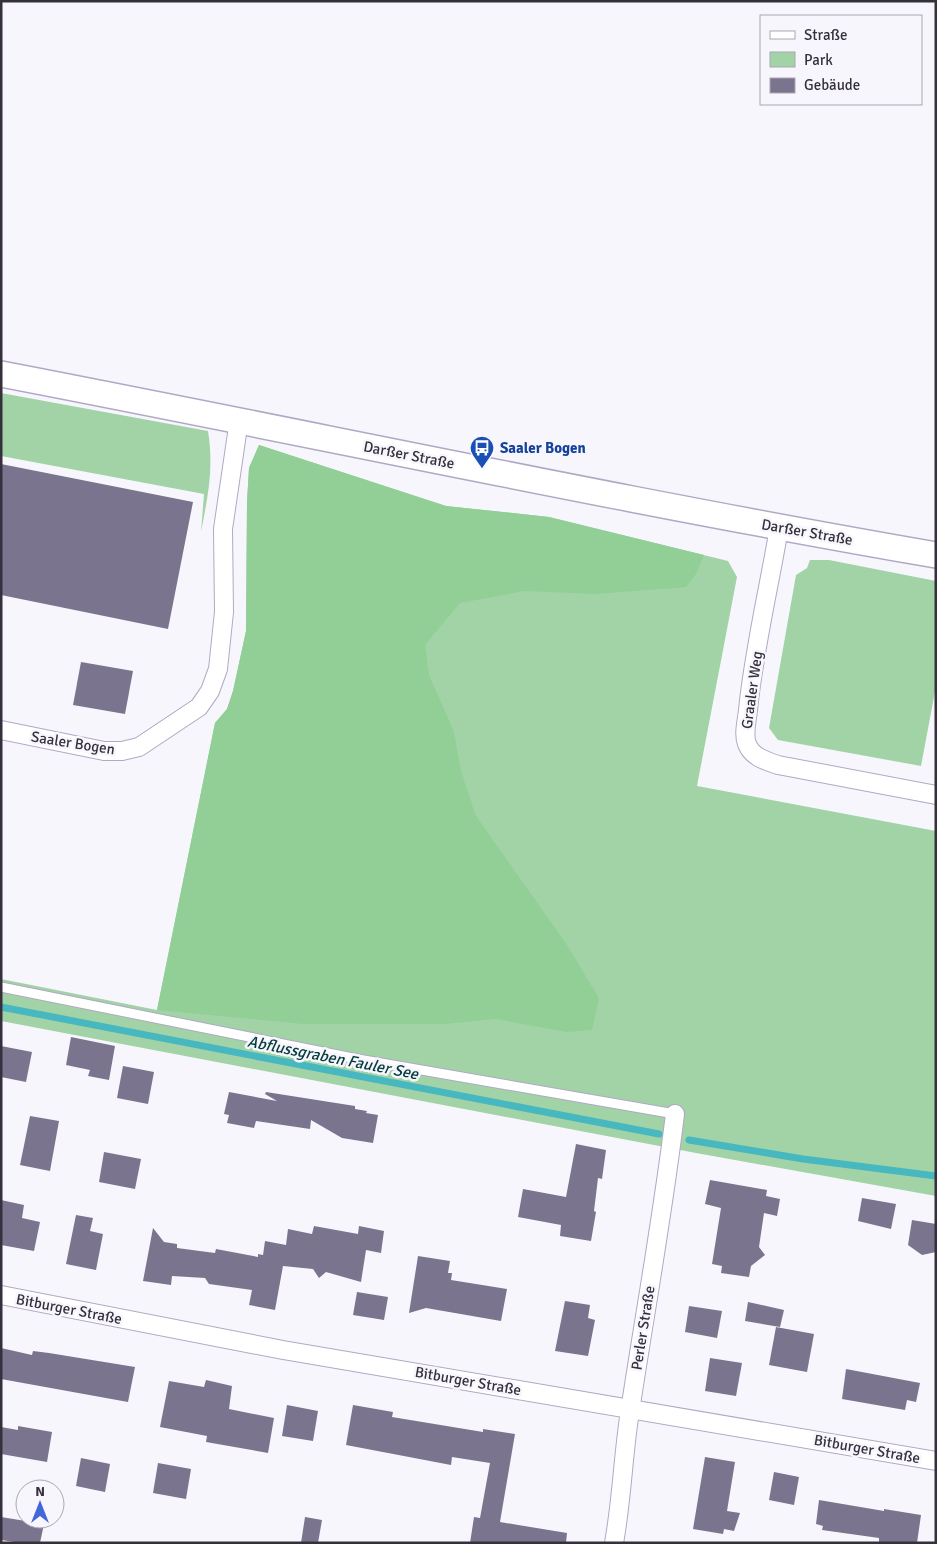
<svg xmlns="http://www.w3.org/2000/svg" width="937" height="1544" font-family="Signika,sans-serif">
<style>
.green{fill:#a1d3a6}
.forest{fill:#91cf97}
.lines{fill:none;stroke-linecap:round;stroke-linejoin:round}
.stream{stroke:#47b8bf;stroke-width:7}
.building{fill:#7b748f}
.service-casing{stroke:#b2a8c5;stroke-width:11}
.minor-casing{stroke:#b2a8c5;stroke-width:20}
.secondary-casing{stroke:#b2a8c5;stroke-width:28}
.service{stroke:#fff;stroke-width:9}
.minor{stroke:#fff;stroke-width:18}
.secondary{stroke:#fff;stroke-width:25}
.labels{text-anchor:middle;stroke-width:5;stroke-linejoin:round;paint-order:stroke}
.transit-label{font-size:15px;font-weight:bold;fill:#164399;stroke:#f8f6fd;text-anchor:start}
.street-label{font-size:15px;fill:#35303c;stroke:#f8f6fd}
.water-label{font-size:16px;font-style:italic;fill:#033b3e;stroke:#f8f6fd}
</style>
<rect width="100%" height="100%" fill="#f8f6fd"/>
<g class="green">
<path d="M1,393L208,431C214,469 208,495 201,532L204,494L1,456Z"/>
<polygon points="259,445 446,506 549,517 728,561 737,577 697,786 936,831 936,1196 696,1153 1,1021 1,979 157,1010 215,723 227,709 233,691 246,631 247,502 249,468"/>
<polygon points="810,560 829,560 936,581 936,686 921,766 778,740 769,728 796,575 807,568"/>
</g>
<polygon class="forest" points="259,445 446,506 549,517 704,555 696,574 686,587 596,594 524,591 460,603 425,645 429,675 454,732 461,771 476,816 567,945 599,998 592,1030 567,1032 496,1019 444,1024 303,1024 157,1010 215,723 227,709 233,691 246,631 247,502 249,468"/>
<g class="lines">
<g class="stream">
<polyline points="1,1007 659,1134"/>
<polyline points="689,1140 803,1159 936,1176"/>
</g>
</g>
<g class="building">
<polygon points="1,464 193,502 168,629 1,595"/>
<polygon points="81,662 133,671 125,714 73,705"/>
<polygon points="71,1037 115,1046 109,1080 88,1076 90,1070 66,1065"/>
<polygon points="1,1046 32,1052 26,1082 1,1077"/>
<polygon points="123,1066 154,1072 148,1104 117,1098"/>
<polygon points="229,1092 277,1101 265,1094 266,1092 355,1106 355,1109 367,1111 366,1113 378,1115 373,1143 342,1138 311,1120 310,1129 256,1121 254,1128 227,1123 229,1115 224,1114"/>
<polygon points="30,1116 59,1121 50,1171 20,1165"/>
<polygon points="576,1144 606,1150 602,1179 598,1178 594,1211 596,1212 591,1241 560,1236 561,1225 518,1217 523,1189 566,1197"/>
<polygon points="104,1152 141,1159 135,1189 99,1182"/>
<polygon points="710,1180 767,1190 766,1196 780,1199 777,1216 764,1213 759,1247 765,1255 751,1266 749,1277 721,1273 722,1266 712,1264 721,1208 705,1204"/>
<polygon points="862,1198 896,1204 891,1229 858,1221"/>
<polygon points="1,1200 24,1205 22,1218 40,1222 34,1251 1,1245"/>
<polygon points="76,1215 93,1218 90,1231 103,1234 96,1270 66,1264"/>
<polygon points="912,1220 936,1224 936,1252 922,1255 908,1245"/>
<polygon points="314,1226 358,1234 359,1226 384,1231 381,1253 366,1250 361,1282 326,1272 319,1278 313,1269 283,1266 275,1310 249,1305 252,1290 209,1284 205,1278 172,1276 171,1285 143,1281 153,1228 164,1242 177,1244 177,1248 215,1253 216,1249 258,1257 258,1254 263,1255 265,1241 286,1245 288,1229 312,1234"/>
<polygon points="418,1256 450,1261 448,1273 452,1273 451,1280 507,1289 501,1321 426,1308 409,1313"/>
<polygon points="357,1292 388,1297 384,1320 353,1315"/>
<polygon points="565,1301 590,1305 588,1318 595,1320 588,1356 555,1351"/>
<polygon points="748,1302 784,1310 780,1327 745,1321"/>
<polygon points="689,1306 722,1311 717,1338 685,1332"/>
<polygon points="776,1327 814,1334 807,1372 769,1365"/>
<polygon points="1,1348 32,1355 33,1351 49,1353 135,1367 128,1402 1,1379"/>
<polygon points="710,1358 742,1363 736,1396 705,1391"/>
<polygon points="846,1369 920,1383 916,1402 907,1400 905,1410 842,1399"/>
<polygon points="206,1380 232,1386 229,1409 274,1418 268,1453 206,1442 207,1436 160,1427 169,1381 204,1387"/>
<polygon points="287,1405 318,1411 313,1441 282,1436"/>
<polygon points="353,1405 393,1412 392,1417 483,1432 483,1429 515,1434 500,1522 567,1533 566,1543 470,1543 474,1517 480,1518 490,1463 452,1457 451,1465 346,1445"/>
<polygon points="18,1426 52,1432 47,1462 1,1454 1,1427 18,1430"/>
<polygon points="705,1457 735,1462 727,1511 740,1513 734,1531 724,1529 723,1534 693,1529"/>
<polygon points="81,1458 110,1464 105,1492 76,1486"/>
<polygon points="158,1463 191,1469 186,1499 153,1493"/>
<polygon points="774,1472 799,1477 794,1505 769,1500"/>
<polygon points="819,1500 884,1511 884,1509 921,1515 917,1543 879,1543 879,1538 822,1530 823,1526 816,1524"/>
<polygon points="1,1517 44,1524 40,1543 21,1543 1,1540"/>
<polygon points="305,1517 322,1520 318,1543 301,1543"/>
</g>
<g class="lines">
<defs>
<polyline id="service" points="1,987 358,1059 675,1114"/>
<g id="minor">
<path d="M779,528C769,588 754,649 748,710C747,721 743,734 747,744C752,757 766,761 778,765L936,795"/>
<polyline points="1,730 104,751 122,751 139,747 199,707 210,691 218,669 224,612 223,529 239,420"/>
<polyline points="1,1295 283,1350 936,1461"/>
<path d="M614,1543C622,1499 623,1455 630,1411C645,1312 663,1214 675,1114"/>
</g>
<path id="secondary" d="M1,374C313,434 623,501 936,555"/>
</defs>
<use href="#service" class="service-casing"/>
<use href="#minor" class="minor-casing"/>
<use href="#secondary" class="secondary-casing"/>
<use href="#service" class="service"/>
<use href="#minor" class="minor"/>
<use href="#secondary" class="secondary"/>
</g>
<defs>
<symbol id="bus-pin" viewBox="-11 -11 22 30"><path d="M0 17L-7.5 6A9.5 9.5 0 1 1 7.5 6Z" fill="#1a4fb4" stroke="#f8f6fd"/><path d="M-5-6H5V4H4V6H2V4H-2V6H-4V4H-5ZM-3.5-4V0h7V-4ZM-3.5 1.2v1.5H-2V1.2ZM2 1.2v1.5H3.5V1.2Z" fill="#fff"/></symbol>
</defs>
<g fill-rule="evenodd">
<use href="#bus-pin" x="468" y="434" width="28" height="38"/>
</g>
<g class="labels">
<g class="transit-label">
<text x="500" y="453">Saaler Bogen</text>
</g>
<g class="street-label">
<text transform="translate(409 455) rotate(11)" y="5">Darßer Straße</text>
<text transform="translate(807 532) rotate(10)" y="5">Darßer Straße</text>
<text transform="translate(752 690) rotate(-82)" y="5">Graaler Weg</text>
<text transform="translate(73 743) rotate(9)" y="5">Saaler Bogen</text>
<text transform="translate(69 1309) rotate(11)" y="5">Bitburger Straße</text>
<text transform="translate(643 1328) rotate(-81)" y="5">Perler Straße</text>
<text transform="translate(468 1381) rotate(10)" y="5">Bitburger Straße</text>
<text transform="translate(867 1449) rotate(10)" y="5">Bitburger Straße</text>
</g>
<g class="water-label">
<text transform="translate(333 1057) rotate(11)" y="6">Abflussgraben Fauler See</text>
</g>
</g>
<rect width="937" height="1544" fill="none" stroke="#35303c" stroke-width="5"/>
<rect x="760" y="15" width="162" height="90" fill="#f8f6fd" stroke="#aaa7b0"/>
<rect x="770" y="31" width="25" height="8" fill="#ffffff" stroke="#aaa7b0"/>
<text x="804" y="40" font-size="15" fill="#35303c">Straße</text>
<rect x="770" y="52" width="25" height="15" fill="#a1d3a6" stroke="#aaa7b0"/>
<text x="804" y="65" font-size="15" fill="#35303c">Park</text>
<rect x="770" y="78" width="25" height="15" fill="#7b748f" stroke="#aaa7b0"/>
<text x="804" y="90" font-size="15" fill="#35303c">Gebäude</text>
<g transform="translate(40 1504)"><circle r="24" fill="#f8f6fd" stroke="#aaa7b0"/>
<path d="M0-4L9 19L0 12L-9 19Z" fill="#4167d9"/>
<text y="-8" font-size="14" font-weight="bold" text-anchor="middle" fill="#35303c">N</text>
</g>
</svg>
